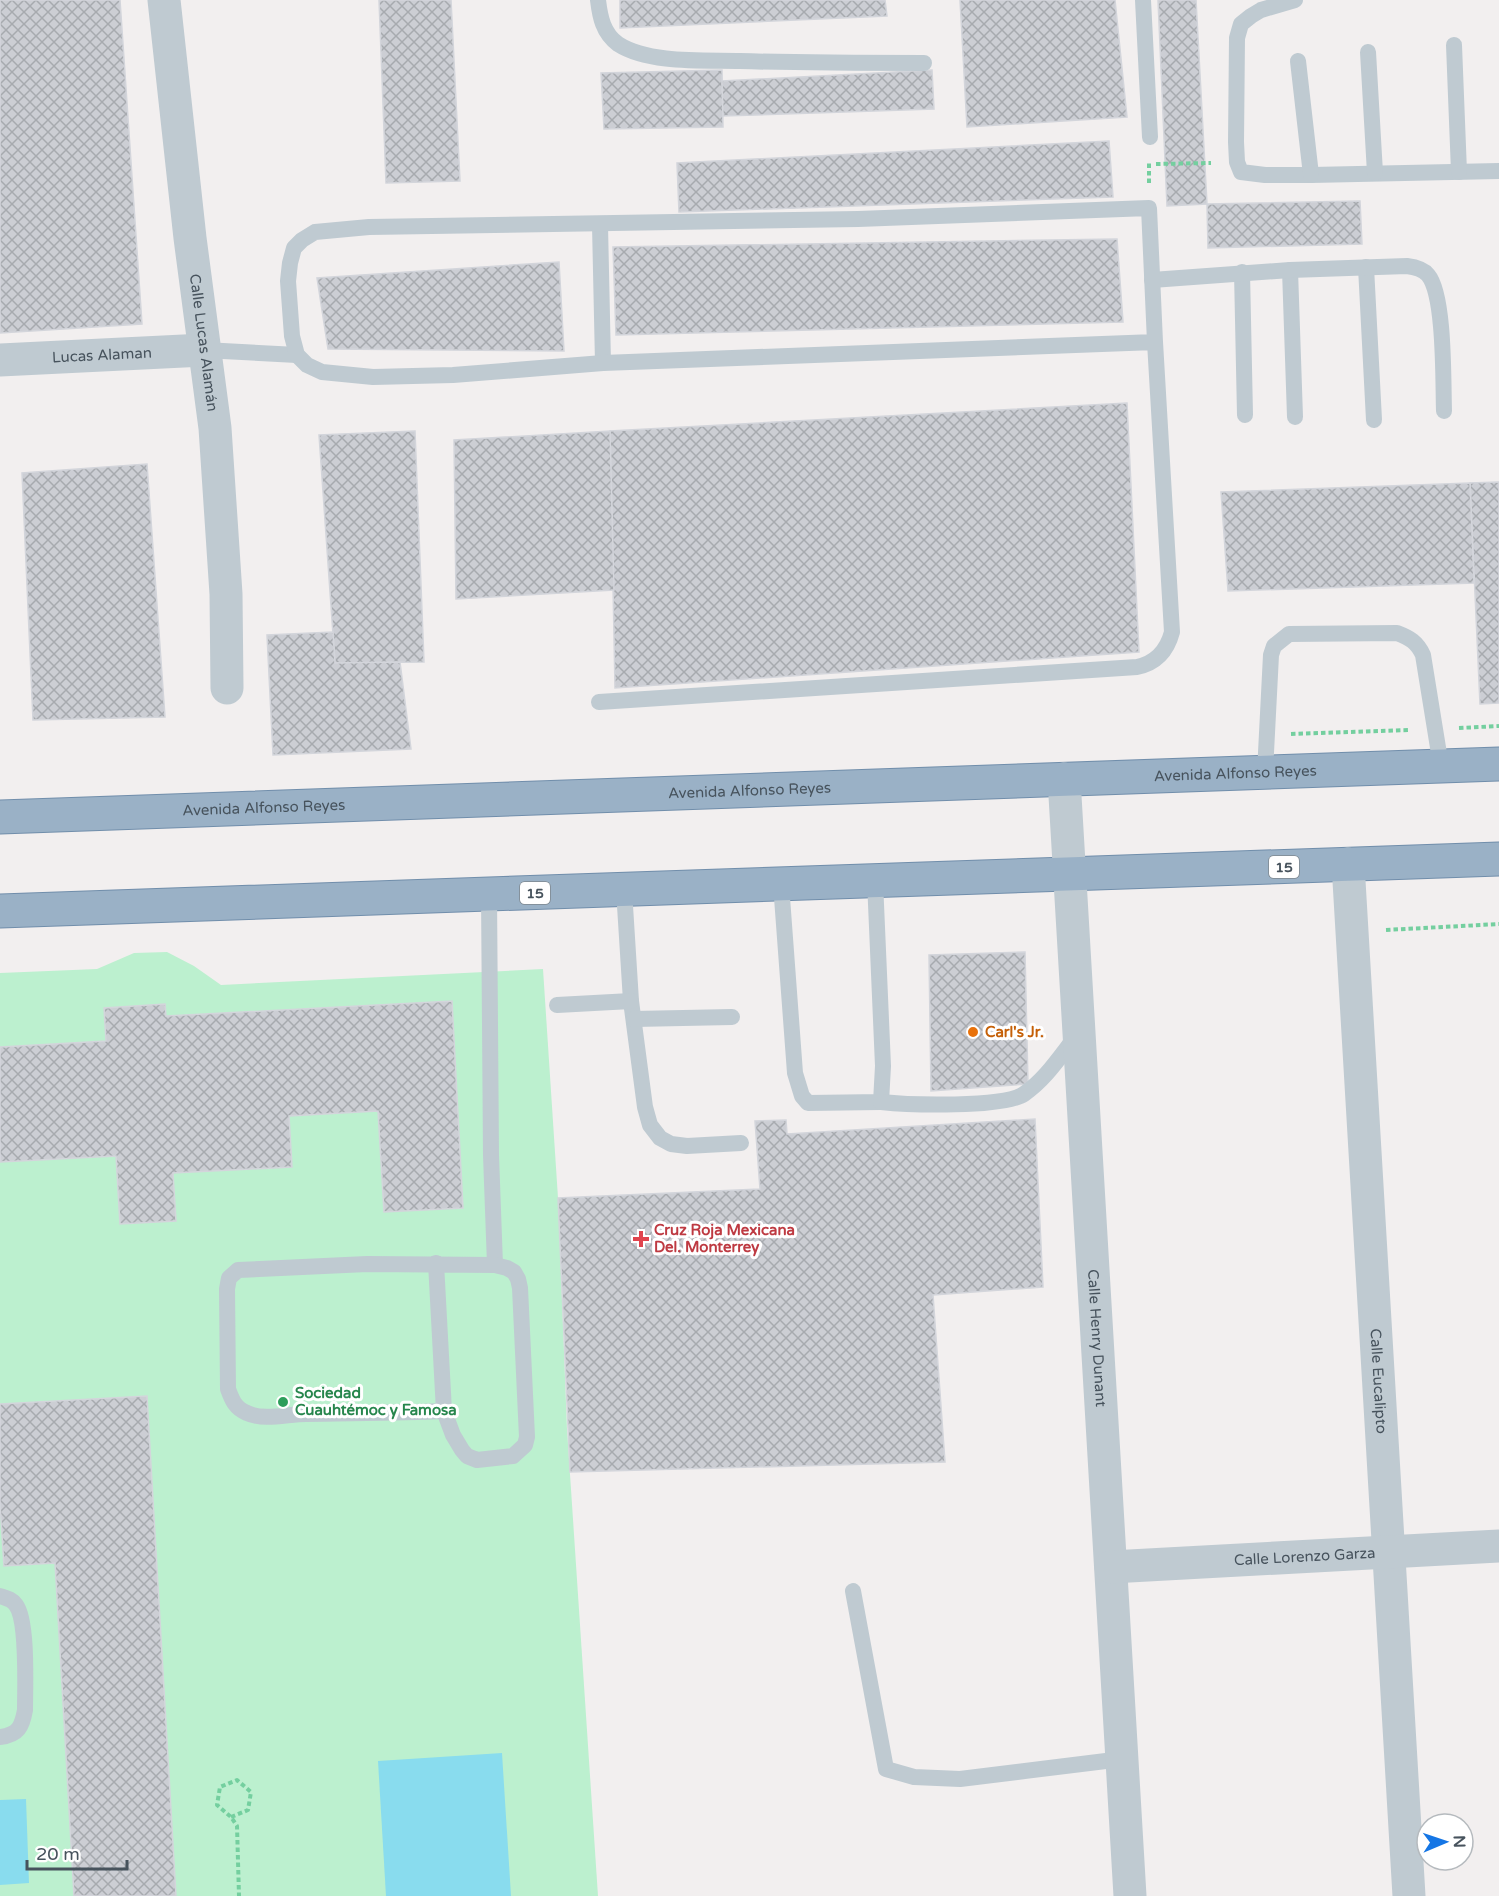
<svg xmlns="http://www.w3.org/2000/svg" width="1499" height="1896" font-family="'Varela Round',sans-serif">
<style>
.green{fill:#bcf0cf}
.water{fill:#89dcee}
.building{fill:url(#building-cross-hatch);stroke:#d3d5db;stroke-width:1.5}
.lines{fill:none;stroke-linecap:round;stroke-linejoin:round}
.trunk-casing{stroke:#718eab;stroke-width:35}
.path{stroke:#74cf9f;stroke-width:4;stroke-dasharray:4.5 3;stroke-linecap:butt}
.service{stroke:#bfcad1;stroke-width:16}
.minor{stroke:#bfcad1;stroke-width:33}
.trunk{stroke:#9ab1c6;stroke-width:33}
.food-dot{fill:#e8710a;stroke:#fff;stroke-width:2}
.health-dot{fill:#e0444e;stroke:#fff;stroke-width:2}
.leisure-dot{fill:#2e9e5b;stroke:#fff;stroke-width:2}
.labels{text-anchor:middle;stroke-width:6;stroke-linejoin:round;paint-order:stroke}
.shield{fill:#fff;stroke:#7e878e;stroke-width:1.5}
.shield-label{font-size:14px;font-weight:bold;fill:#47535d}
.street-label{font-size:15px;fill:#47535d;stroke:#fff}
.food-label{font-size:15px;font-weight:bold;fill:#c56008;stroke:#fff;text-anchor:start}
.health-label{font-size:15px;font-weight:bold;fill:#be3a42;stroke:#fff;text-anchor:start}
.leisure-label{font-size:15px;font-weight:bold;fill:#27864d;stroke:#fff;text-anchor:start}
</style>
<defs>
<pattern id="building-cross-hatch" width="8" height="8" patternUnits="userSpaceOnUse" patternTransform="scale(1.5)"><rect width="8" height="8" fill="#ccced4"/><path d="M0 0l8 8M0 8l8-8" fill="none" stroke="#a7aaaf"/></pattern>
</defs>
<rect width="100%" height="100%" fill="#f2efef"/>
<polygon class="green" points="167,952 194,966 221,985 543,969 558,1198 567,1429 598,1896 0,1896 0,973 97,969 134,953"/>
<g class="water">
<polygon points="502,1753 511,1896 386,1896 378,1761"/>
<polygon points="26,1799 29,1883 0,1885 0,1800"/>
</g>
<g class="building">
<polygon points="0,0 120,0 142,324 0,333"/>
<polygon points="379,0 451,0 460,181 386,183"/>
<polygon points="620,0 885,0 887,16 620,28"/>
<polygon points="960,0 1115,0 1127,117 967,127"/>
<polygon points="1158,0 1196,0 1207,204 1167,206"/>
<polygon points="722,70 723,127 604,129 601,73"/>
<polygon points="932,70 934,109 723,116 722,81"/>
<polygon points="1109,141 1113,197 679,212 677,163"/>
<polygon points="1360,201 1362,244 1208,248 1207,204"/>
<polygon points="1117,239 1123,322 616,335 613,247"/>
<polygon points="559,262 564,351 328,349 317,278"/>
<polygon points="1127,403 1139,652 615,688 610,431"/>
<polygon points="415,431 424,662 335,663 319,435"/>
<polygon points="610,431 614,590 456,599 454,440"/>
<polygon points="147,464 165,717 33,720 22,473"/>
<polygon points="1499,482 1499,703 1480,704 1470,483"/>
<polygon points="1470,483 1474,583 1228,591 1221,492"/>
<polygon points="333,632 335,663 400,662 411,749 273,755 267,635"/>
<polygon points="1025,952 1028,1084 931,1091 929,955"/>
<polygon points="452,1001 463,1208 384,1212 378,1111 289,1116 292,1167 173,1173 176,1221 120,1224 116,1156 0,1162 0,1047 106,1041 104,1008 165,1004 166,1016"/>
<polygon points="1035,1119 1043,1287 933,1295 945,1462 570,1472 558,1198 760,1189 755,1121 786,1120 787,1134"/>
<polygon points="147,1396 176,1896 74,1896 55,1563 4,1566 0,1505 0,1404"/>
</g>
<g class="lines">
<defs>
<g id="trunk">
<path id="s6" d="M0,817L1499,764"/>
<polyline points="0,911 1499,859"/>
</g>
</defs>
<use href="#trunk" class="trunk-casing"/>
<g class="path">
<polyline points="1156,164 1211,163"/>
<polyline points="1149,183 1149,161"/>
<polyline points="1459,728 1499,726"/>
<polyline points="1291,734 1410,730"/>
<polyline points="1386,930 1499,924"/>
<polyline points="231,1817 248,1810 251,1792 237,1780 220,1787 217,1805 231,1817 237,1826 239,1896"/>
</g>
<g class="service">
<path d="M598,0C600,17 603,33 618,44C649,64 705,60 740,61C801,63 862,63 924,63"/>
<polyline points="1143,0 1150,137"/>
<polyline points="1295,0 1261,10 1251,16 1241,24 1237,38 1236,142 1237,162 1241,172 1265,175 1311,175 1499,171"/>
<polyline points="1454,45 1459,172"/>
<polyline points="1368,52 1375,173"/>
<polyline points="1298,61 1311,175"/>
<polyline points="600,225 603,363"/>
<polyline points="1366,267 1374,420"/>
<polyline points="1290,270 1295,417"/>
<polyline points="1242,272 1245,415"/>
<path d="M1152,280L1290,270L1407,266C1415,267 1423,269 1428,275C1445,295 1443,382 1444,411"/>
<polyline points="204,350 297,355"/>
<path d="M599,702L1137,667C1156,663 1167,651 1172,632L1155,342L1149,208L858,219L369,227L315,232L302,240L294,248L290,263L288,281L292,336L297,355L307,365L322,372L373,377L453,375L603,363L1155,342"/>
<path d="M1265,772L1271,655L1274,646L1289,634L1397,633C1410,638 1417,642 1423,655L1441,766"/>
<polyline points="781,884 795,1073 802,1096 808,1103 881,1102 883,1066 875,881"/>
<polyline points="624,890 631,1001 645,1107 650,1125 660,1138 671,1144 687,1146 741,1143"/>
<polyline points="489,894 491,1155 495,1265"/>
<polyline points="557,1005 631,1001"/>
<polyline points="634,1019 732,1017"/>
<path d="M881,1102C909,1105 1003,1108 1024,1094C1046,1079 1061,1055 1077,1035"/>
<path d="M436,1263L444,1411L453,1435L462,1450L467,1456L477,1460L513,1456L525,1445L527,1437L520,1288L518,1279L514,1272L507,1268L495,1265L367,1264L238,1270L229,1278L227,1289L228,1389C232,1400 235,1408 247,1413C264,1421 288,1414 306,1414C352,1413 398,1413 444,1411"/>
<polyline points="853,1591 886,1769 914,1777 960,1779 1122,1759"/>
<path d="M0,1596C6,1598 12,1599 16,1605C28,1621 25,1688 25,1710C22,1727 18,1735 0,1737"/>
</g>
<g class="minor">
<path id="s1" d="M164,0L190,238L215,428L226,594L227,688"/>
<path id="s2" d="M0,360L204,350"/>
<path id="s3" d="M1064,779L1130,1896"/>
<path id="s4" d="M1348,864L1409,1896"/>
<path id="s5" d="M1111,1567L1499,1546"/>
</g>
<use href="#trunk" class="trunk"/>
</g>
<circle class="food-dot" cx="973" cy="1032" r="6"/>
<path class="health-dot" d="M638 1230h6v6h6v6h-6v6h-6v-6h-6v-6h6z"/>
<circle class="leisure-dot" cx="283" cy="1402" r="6"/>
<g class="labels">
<g class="shield">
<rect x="1269" y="856" width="30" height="22" rx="4.5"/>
<rect x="520" y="882" width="30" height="22" rx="4.5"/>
</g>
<g class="shield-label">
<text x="1284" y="872">15</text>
<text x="535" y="898">15</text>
</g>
<g class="street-label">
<text dy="5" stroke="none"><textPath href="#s1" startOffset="345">Calle Lucas Alamán</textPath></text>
<text dy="5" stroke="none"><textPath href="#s2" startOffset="102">Lucas Alaman</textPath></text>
<text dy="5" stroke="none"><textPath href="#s6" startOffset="1236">Avenida Alfonso Reyes</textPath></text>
<text dy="5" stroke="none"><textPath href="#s6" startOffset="750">Avenida Alfonso Reyes</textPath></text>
<text dy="5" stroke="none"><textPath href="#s6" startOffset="264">Avenida Alfonso Reyes</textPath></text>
<text dy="5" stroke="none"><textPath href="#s3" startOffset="560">Calle Henry Dunant</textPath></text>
<text dy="5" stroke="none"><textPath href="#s4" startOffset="518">Calle Eucalipto</textPath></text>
<text dy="5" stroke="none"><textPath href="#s5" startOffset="194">Calle Lorenzo Garza</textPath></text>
</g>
<g class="food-label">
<text x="985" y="1037">Carl's Jr.</text>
</g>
<g class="health-label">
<text x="654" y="1235">Cruz Roja Mexicana<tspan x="654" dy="17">Del. Monterrey</tspan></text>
</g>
<g class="leisure-label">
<text x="295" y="1398">Sociedad<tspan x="295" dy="17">Cuauhtémoc y Famosa</tspan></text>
</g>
</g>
<g transform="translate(1445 1842) rotate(88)"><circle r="28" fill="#ffffff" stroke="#b5babe" stroke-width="1.5"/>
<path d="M0-4.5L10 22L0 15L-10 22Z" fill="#1576e5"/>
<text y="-9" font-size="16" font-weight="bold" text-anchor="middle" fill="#47535d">N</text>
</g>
<path d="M27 1860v9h100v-9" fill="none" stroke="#47535d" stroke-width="3"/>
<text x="36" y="1860" font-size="18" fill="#47535d" stroke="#ffffff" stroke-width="4.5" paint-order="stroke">20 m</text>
</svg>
